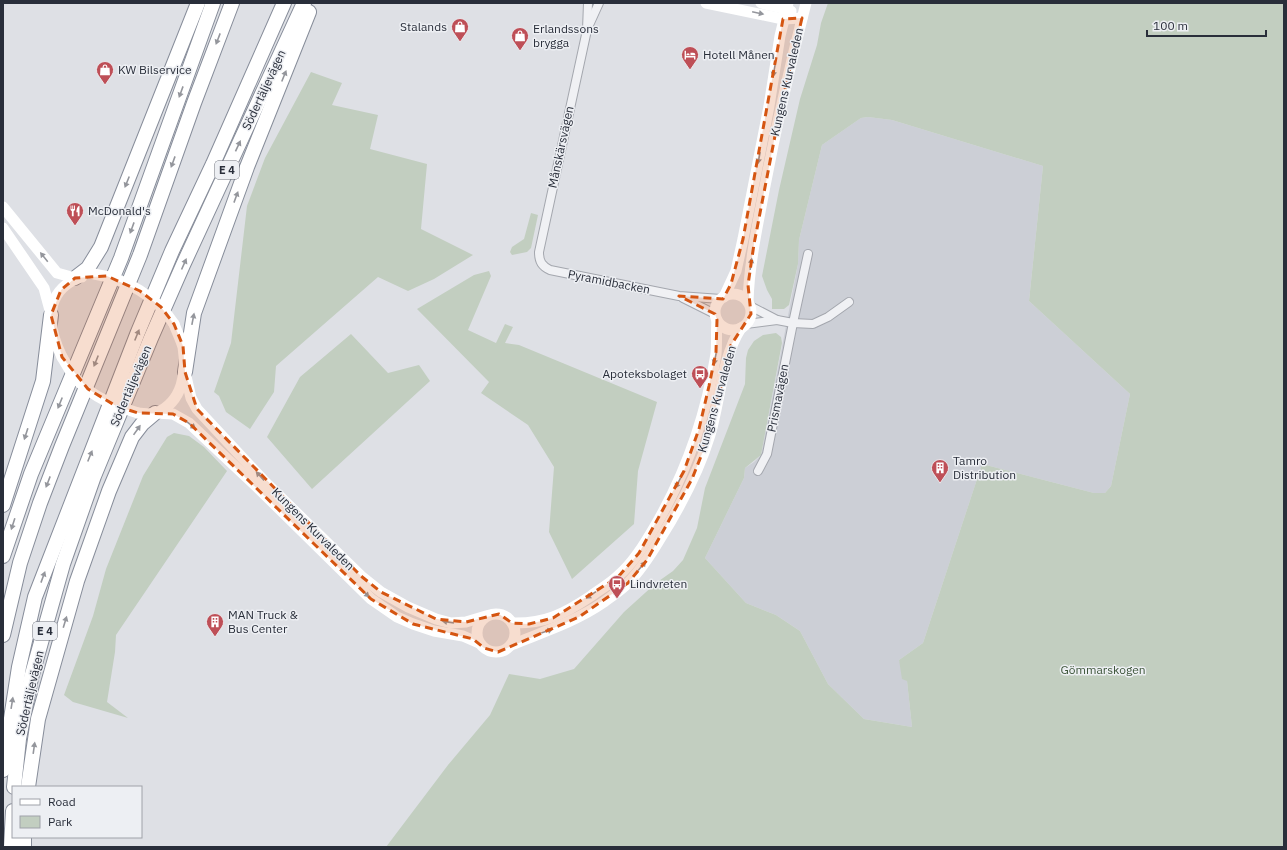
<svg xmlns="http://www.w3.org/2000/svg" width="1287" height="850" font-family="'IBM Plex Sans',sans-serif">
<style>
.built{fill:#cccfd6}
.green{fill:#c2cec0}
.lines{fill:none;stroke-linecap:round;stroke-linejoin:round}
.street-casing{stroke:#a4a7ae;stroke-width:10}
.highway-casing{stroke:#878d9a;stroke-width:16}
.street{stroke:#f0f1f4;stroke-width:8}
.secondary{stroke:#fff;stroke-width:11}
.highway{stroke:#fff;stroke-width:14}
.secondary-bridge{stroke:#fff;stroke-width:11}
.oneway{fill:#94969c}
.marked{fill:#d55511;fill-opacity:0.2;stroke:#d55511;stroke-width:3;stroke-dasharray:8 5;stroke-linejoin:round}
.labels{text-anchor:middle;stroke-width:3;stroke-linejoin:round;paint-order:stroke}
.shield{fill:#edeff3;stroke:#646872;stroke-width:1}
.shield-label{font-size:11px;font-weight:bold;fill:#292e3a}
.poi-label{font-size:12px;fill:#292e3a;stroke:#edeff3;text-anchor:start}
.street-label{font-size:12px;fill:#292e3a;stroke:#edeff3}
.park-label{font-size:12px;fill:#3b5438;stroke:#edeff3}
</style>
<rect width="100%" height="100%" fill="#dee0e5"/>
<polygon class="built" points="868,117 892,120 1043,166 1029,301 1130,394 1111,486 1105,493 1094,493 982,464 923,643 899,660 907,681 912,727 864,719 828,684 800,631 776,615 746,603 705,558 744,478 745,468 754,462 761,455 798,264 799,240 822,145 861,118"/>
<g class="green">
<polygon points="828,3 1284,3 1284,847 386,847 448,765 490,715 509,674 540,679 574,669 624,612 656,583 673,571 683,560 697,528 705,488 745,384 746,358 748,350 754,341 763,335 776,333 781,337 782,343 761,455 745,468 744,478 705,558 746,603 776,615 800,631 828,684 864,719 912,727 907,681 902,679 899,660 923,643 982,464 1094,493 1105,493 1111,486 1130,394 1029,301 1043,166 892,120 868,117 861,118 822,145 799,240 798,264 789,305 784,309 772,309 772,299 767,290 762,276 779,190 800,99 817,45 821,23"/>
<polygon points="311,72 342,83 332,105 378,115 370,149 427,164 421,229 473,255 434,279 408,291 378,277 276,366 274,392 250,429 226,412 219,396 214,392 231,343 247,206 265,158"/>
<polygon points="531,213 538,215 531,248 527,252 512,255 510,252 512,247 524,239"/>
<polygon points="489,271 491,276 468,330 496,343 505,324 513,327 505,343 519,345 657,402 638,471 634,524 572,579 549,532 554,467 528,425 481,393 489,382 417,309 474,275"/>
<polygon points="351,334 388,373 419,365 430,381 312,489 267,437 300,377"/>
<polygon points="174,433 189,436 204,447 227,471 116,635 115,652 107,702 128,718 73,702 64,695 93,616 106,569 143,476 167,437"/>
</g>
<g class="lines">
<defs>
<g id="street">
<path d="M588,3L587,30L539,252C539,262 542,266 550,270L679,296L721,299"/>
<polyline points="589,25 599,3"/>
<polyline points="683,298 715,314"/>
<polyline points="750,306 777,320 793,323 813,324 828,317 849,302"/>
<polyline points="746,324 777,320"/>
<polyline points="758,471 767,454 793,323 808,254"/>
</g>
<g id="highway">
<polyline points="75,278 88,268 101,247 198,3"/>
<polyline points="185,372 194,313 247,167 309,12"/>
<polyline points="3,505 43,381 51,315"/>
<polyline points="3,556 31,474 121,258 213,3"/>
<polyline points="3,635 20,563 40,503 62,446 140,255 194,103 232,3"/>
<polyline points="3,770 19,667 35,597 138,332 172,251 213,164 284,3"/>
<polyline points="14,787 19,739 31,678 63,564 94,476 151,338 183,265 304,3"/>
<polyline points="28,787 38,719 77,581 109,491 132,437 142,424 155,413"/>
<polyline points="11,847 13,811"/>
<polyline points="24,847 24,837"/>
</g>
</defs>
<use href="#street" class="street-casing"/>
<use href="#highway" class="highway-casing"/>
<use href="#street" class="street"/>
<g class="secondary">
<polyline points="706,3 783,19 802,18"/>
<polyline points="761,3 786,9 791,11"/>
<polyline points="3,207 57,273 75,278"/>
<polyline points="3,228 44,288 51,314"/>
<circle cx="733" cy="312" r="18"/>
<polyline points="724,297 736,271 743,239 769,106 780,36 788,3"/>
<path d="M748,302C749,265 757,228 764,191C776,128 790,65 806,3"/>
<path d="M62,357C51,335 43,303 66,285C71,281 75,278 82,277"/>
<polyline points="185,372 191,398 197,409 265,482 361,576 381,592 408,607 436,619 451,623 466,622 486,616"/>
<path d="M138,413C143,413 151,415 156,413C183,402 187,372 183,347C181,340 177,332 174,324"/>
<polyline points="155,413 173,414 189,423 256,486 371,599 397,617 413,624 434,631 463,636 479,643"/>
<circle cx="496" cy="633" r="19"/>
<path d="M512,623C545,624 564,614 591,596C600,589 610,584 618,576C633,563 644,545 654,528C686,474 706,416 716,354C717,343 716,331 717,320"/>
<path d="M511,645C543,632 575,622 604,602C612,596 621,590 628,583C641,570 651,554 660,539C680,507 699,471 710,435C720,401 722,357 741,328"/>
</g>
<use href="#highway" class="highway"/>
<g class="secondary-bridge">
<path d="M94,274C127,279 156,296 174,324"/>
<path d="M62,357C67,365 71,374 78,381C94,398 116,406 138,413"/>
</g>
</g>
<defs><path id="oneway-solid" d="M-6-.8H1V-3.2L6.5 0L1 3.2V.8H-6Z"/></defs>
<g class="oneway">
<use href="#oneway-solid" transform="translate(758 13) rotate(12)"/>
<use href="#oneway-solid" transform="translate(218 39) rotate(111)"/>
<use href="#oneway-solid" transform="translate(774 71) rotate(100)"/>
<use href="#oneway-solid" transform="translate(284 76) rotate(-68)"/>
<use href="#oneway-solid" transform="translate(181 92) rotate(110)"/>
<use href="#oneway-solid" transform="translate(238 146) rotate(-65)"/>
<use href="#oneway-solid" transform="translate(759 158) rotate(101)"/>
<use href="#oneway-solid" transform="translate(173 162) rotate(110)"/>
<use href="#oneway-solid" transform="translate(127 182) rotate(112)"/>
<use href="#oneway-solid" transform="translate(236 197) rotate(-70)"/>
<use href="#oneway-solid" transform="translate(132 228) rotate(110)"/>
<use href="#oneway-solid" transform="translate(44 257) rotate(-129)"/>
<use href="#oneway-solid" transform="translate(184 264) rotate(-66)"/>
<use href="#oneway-solid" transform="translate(751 264) rotate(-82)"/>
<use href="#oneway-solid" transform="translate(193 319) rotate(-79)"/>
<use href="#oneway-solid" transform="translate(137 335) rotate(-68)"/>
<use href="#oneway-solid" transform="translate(715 359) rotate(101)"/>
<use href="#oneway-solid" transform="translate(96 361) rotate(112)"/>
<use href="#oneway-solid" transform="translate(60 403) rotate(112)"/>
<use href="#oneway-solid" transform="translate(191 425) rotate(38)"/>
<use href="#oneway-solid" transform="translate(137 430) rotate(-55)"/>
<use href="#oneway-solid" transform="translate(26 434) rotate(108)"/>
<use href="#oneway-solid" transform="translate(90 456) rotate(-68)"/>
<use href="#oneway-solid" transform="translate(260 476) rotate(-133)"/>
<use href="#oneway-solid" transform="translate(48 482) rotate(111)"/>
<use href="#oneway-solid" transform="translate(678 483) rotate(117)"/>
<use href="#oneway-solid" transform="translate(13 524) rotate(108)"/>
<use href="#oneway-solid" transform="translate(642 566) rotate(-50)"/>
<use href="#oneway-solid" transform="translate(43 577) rotate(-70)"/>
<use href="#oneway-solid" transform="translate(365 593) rotate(44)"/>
<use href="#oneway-solid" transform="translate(591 595) rotate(145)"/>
<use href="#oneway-solid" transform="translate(65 622) rotate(-73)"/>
<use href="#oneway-solid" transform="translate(448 622) rotate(-171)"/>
<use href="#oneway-solid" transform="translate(547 631) rotate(-19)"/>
<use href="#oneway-solid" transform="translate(12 703) rotate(-81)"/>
<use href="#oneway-solid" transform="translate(34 748) rotate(-82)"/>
</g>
<path class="marked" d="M802,18L780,110L754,244L748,285L751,314L731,345L709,436L692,479L647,560L628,583L579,617L498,652L484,648L473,639L413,624L371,599L189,423L173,414L138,413L116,406L88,389L62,357L51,315L61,290L75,278L107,276L140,291L161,307L174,324L183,346L185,372L197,409L361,576L381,592L436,619L466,622L499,614L512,623L529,624L553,618L618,577L639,553L684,471L699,429L709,386L716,352L717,320L715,314L679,296L723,299L731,284L743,239L783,19Z"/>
<defs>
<symbol id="shop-pin" viewBox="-11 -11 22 30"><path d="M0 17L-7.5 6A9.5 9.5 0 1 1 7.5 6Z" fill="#be4f57" stroke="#edeff3"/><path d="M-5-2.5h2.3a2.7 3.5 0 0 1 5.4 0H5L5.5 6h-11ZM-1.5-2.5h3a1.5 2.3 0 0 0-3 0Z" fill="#fff"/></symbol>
<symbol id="hotel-pin" viewBox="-11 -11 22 30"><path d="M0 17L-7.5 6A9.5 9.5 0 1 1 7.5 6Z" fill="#be4f57" stroke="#edeff3"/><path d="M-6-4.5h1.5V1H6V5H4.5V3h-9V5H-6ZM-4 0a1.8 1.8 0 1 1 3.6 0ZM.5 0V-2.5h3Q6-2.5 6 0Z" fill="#fff"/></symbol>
<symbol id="restaurant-pin" viewBox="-11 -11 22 30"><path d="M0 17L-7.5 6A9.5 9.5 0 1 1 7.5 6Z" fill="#be4f57" stroke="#edeff3"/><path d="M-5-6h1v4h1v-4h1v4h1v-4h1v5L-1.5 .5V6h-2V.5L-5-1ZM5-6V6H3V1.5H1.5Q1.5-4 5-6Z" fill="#fff"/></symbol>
<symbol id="bus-pin" viewBox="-11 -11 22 30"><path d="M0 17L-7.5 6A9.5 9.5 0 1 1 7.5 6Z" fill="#be4f57" stroke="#edeff3"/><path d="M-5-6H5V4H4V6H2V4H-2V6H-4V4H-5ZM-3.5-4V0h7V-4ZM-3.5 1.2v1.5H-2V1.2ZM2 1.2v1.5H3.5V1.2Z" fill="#fff"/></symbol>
<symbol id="building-pin" viewBox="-11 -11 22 30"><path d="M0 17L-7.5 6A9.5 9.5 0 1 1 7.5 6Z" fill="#be4f57" stroke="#edeff3"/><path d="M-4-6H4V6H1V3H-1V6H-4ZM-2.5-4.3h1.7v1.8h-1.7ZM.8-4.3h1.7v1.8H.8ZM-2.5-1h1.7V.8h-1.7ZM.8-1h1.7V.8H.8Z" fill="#fff"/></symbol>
</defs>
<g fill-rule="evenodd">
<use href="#shop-pin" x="450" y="17" width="20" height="27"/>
<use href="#shop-pin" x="510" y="26" width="20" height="27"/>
<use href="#hotel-pin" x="680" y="45" width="20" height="27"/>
<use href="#shop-pin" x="95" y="60" width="20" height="27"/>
<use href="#restaurant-pin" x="65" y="201" width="20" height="27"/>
<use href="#bus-pin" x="690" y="364" width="20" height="27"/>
<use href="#building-pin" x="930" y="458" width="20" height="27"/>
<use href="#bus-pin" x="607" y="574" width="20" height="27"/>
<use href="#building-pin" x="205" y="612" width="20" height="27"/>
</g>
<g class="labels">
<g class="shield">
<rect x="215" y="161" width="24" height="18" rx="3"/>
<rect x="33" y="622" width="24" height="18" rx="3"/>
</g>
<g class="shield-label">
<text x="227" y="174">E 4</text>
<text x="45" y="635">E 4</text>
</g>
<g class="poi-label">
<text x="447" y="31" text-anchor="end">Stalands</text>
<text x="533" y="33">Erlandssons<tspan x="533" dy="14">brygga</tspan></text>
<text x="703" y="59">Hotell Månen</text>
<text x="118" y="74">KW Bilservice</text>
<text x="88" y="215">McDonald's</text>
<text x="687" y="378" text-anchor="end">Apoteksbolaget</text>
<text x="953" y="465">Tamro<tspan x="953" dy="14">Distribution</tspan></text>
<text x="630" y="588">Lindvreten</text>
<text x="228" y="619">MAN Truck &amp;<tspan x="228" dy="14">Bus Center</tspan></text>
</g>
<g class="street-label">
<text transform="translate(787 82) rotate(-77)" y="4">Kungens Kurvaleden</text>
<text transform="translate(264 90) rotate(-65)" y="4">Södertäljevägen</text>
<text transform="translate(561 147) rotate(-78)" y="4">Månskärsvägen</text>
<text transform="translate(609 282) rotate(11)" y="4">Pyramidbacken</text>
<text transform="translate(131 386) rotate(-67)" y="4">Södertäljevägen</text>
<text transform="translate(778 398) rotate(-79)" y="4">Prismavägen</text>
<text transform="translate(717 399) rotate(-74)" y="4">Kungens Kurvaleden</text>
<text transform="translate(313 529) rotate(45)" y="4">Kungens Kurvaleden</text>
<text transform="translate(30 693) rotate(-77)" y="4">Södertäljevägen</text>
</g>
<g class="park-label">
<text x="1103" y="674">Gömmarskogen</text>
</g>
</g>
<rect width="1287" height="850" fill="none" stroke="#292e3a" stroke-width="8"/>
<rect x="12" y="786" width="130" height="52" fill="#edeff3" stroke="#9fa2a9"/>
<rect x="20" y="799" width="20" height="6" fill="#ffffff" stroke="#9fa2a9"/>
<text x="48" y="806" font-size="12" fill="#292e3a">Road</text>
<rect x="20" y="816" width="20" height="12" fill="#c2cec0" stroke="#9fa2a9"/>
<text x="48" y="826" font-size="12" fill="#292e3a">Park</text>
<path d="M1147 30v6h119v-6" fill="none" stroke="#292e3a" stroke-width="2"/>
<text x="1153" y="30" font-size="12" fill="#292e3a" stroke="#edeff3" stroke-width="3" paint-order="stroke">100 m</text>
</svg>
